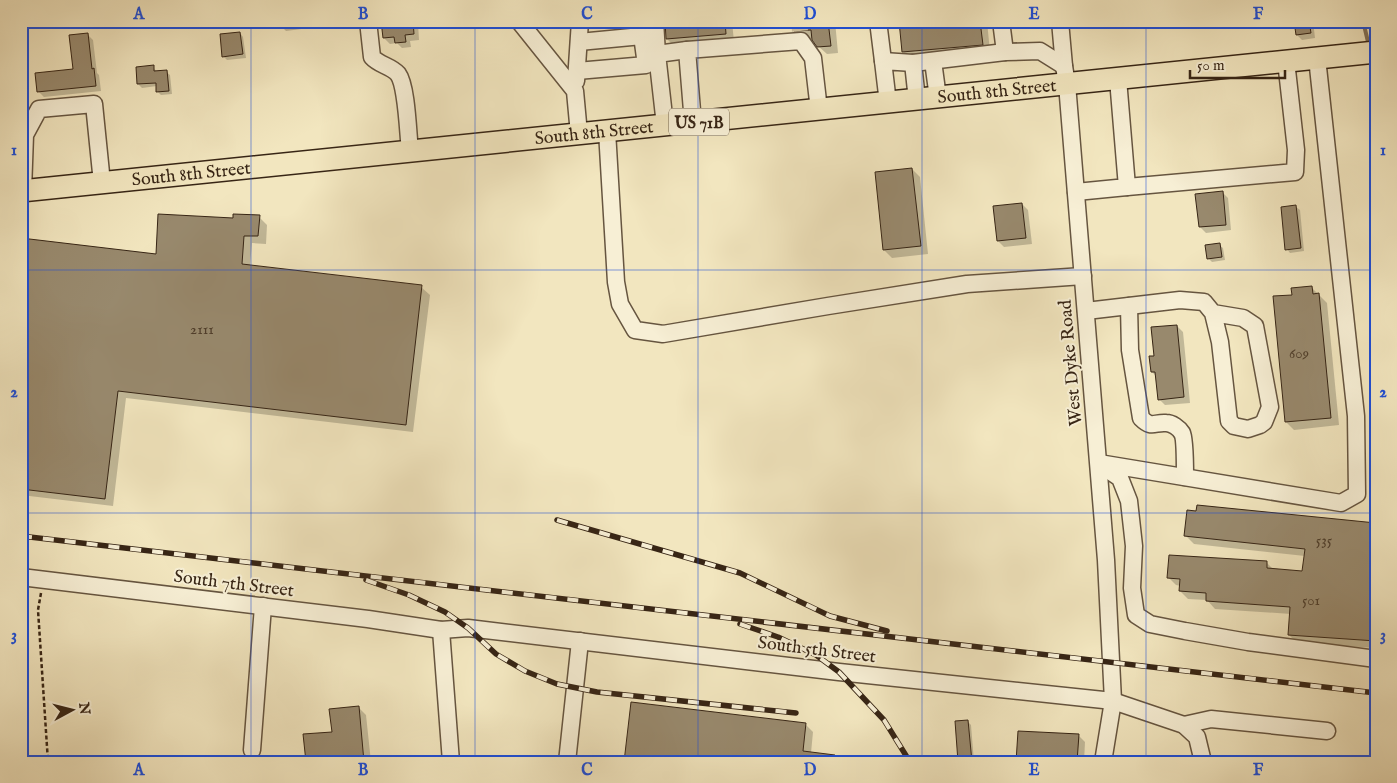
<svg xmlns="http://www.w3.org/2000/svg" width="1397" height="783" font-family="'IM FELL English',serif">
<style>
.shadow{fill:#0003}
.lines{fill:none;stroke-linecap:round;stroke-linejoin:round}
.stream{stroke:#817158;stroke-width:4}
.building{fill:#98896d;stroke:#372515}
.minor-tunnel{stroke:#cdbf9d;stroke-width:16;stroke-dasharray:16 8;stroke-linecap:butt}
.minor-casing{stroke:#665540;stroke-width:19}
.major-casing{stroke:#372515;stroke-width:24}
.path{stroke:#372515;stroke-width:2.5;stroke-dasharray:4 2.5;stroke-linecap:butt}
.minor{stroke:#f7efd5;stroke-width:16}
.major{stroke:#f2e6bf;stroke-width:21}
.rail-casing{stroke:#372515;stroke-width:5.5}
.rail{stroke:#f7efd5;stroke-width:4;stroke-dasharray:11;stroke-linecap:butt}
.grid{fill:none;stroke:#1d4ed8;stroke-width:1;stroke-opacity:0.55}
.labels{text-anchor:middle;stroke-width:4;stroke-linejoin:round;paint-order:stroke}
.number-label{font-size:15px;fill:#4f3e2b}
.shield{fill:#f7efd5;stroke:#71624f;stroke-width:1}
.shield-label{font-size:16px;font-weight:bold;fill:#372515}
.street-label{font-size:18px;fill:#372515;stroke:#f7efd5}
.neatline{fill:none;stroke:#1d4ed8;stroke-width:2}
.grid-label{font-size:16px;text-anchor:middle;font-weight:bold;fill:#1d4ed8}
</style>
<rect width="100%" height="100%" fill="#f2e6bf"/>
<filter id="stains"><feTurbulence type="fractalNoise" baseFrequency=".004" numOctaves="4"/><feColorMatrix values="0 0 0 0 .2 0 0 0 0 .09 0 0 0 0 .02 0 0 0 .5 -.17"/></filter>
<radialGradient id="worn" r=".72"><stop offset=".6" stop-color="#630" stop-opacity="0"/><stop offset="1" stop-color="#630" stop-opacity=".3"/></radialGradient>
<g class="shadow">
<polygon points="280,21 308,21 309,28 286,31 280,25"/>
<polygon points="382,21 416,21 418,23 419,40 410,41 411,47 402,48 397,43 390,44 384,38"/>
<polygon points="593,21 630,21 630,26 600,29"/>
<polygon points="666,21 732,21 734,42 675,47 667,39"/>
<polygon points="795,21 835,21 838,53 827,54 818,46 813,38 804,39 796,31"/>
<polygon points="911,21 987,21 990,52 911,60 903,52"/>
<polygon points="1295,21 1313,21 1315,38 1302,40 1297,35"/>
<polygon points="240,33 243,37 246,58 227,60 223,56"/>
<polygon points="87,34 93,40 97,73 99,75 101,91 44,97 38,91 74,70"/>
<polygon points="153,67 157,72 166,72 170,75 172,94 161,95 158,92 157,86 142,88 138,84"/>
<polygon points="912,169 920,177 928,254 892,258 884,250"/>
<polygon points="1222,192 1228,198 1231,230 1206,233 1200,227"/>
<polygon points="1022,204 1028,210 1032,244 1004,247 998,241"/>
<polygon points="1296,207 1300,210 1304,251 1290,253 1287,249"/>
<polygon points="259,217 267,225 266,244 252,243 250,266 421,287 430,295 413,432 126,398 113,506 21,495 21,239 157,255 234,220"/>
<polygon points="1219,245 1223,248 1225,260 1212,262 1208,258"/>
<polygon points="1312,288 1327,303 1339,425 1294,430 1286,422 1293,296"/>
<polygon points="1177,326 1183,332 1190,403 1165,405 1159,399 1157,377 1152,372 1155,357"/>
<polygon points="1376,525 1376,648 1297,643 1289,635 1291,614 1215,609 1207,600 1188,599 1180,591 1181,586 1176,585 1168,577 1267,563 1274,570 1303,572 1305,556 1194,544 1186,536"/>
<polygon points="358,707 366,715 371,762 307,762"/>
<polygon points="967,721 971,725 974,762 960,762"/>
<polygon points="805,724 813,732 811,753 887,762 625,762"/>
<polygon points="1078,735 1085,742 1084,762 1017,762"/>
</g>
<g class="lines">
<g class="stream">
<polyline points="1363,21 1369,46"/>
<polyline points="1373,60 1376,72"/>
</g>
</g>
<g class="building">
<polygon points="381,21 413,21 414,34 405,35 406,42 395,43 394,37 383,38"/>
<polygon points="665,21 725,21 726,34 666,39"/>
<polygon points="794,21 828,21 831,46 817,47 812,40 811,30 794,31"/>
<polygon points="899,21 980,21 983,45 902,52"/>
<polygon points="1294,21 1309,21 1311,33 1296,35"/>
<polygon points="240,32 243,54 222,57 220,34"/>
<polygon points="88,33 92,69 94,68 96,86 37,92 35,73 73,69 69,35"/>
<polygon points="154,65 154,71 167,70 169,91 156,92 156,83 137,84 136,67"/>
<polygon points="912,168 921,246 883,250 875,172"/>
<polygon points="1223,191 1226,225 1199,227 1195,194"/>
<polygon points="1022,203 1026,238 997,241 993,206"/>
<polygon points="1296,205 1301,248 1285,250 1281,207"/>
<polygon points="158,214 233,218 233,214 260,215 258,236 244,236 242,264 422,285 406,425 118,391 105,499 21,489 21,238 156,254"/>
<polygon points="1220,243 1222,257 1207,259 1205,245"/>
<polygon points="1312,286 1313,294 1319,293 1331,418 1285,422 1273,296 1292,295 1291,288"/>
<polygon points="1177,325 1184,397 1158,400 1155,372 1151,372 1149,356 1154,356 1151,327"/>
<polygon points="1197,505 1376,523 1376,641 1288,635 1290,607 1206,601 1206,593 1179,591 1180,579 1167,578 1169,555 1267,561 1267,568 1302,571 1305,549 1184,536 1187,510 1196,511"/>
<polygon points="631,702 806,723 803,751 835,755 835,762 624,762"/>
<polygon points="359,706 364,762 306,762 303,734 332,732 329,709"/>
<polygon points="968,720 972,762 958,762 955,721"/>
<polygon points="1018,731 1079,734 1077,762 1016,762"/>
</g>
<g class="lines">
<polyline class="minor-tunnel" points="799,21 800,31"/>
<defs>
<g id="minor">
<path d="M368,21L372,57C379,65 391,66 398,74C407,86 408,135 410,151"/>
<polyline points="519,21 575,91 579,134"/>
<polyline points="655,21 657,54"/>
<polyline points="878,21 883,61"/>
<polyline points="1001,21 1005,52"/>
<polyline points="1060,21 1064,66 1067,84 1106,560 1113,701 1103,762"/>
<polyline points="579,42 642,36"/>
<polyline points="933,61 938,98"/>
<polyline points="913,63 917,100"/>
<polyline points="577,71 646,65 640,21"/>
<polyline points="576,81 580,21"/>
<polyline points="888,103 883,61 913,63 1005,52 1040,51 1064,66"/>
<polyline points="693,123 687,50 801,41 813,58 819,110"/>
<polyline points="665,125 657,54 687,50"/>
<polyline points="607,131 616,282 620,304 635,330 663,334 828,306 967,284 1083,276"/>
<polyline points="1127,187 1295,172 1296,150 1286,61"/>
<polyline points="23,191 25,135 39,109 94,104 102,183"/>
<polyline points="1076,192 1127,187 1118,79"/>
<path d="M1129,306L1130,350L1141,418C1152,429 1154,422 1166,423C1172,423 1179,428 1182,433C1185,438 1185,470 1185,477"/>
<polyline points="1086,311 1180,300 1204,302 1213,313 1220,342 1229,421 1234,426 1248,429 1260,425 1264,422 1270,407 1255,326 1243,318 1213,313"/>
<polyline points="1099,463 1341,503 1357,494 1356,416 1317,58"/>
<polyline points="1102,466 1120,478 1129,501 1134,546 1132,588 1136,615 1150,624 1185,631 1248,642 1376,659"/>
<polyline points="21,577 368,619 441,630 468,628 839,672 1113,701 1184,725 1197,737 1203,762"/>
<polyline points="441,630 451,762"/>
<polyline points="1184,725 1211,719 1327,731"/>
<polyline points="252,750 263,606"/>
<polyline points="567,762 580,641"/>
</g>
<g id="major">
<path id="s1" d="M21,191L1376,52"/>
</g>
</defs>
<use href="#minor" class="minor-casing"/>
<use href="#major" class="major-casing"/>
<polyline class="path" points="41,593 38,610 48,762"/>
<use href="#minor" class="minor"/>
<use href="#major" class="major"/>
<defs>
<g id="rail">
<polyline points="557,520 740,573 830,616 887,631"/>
<polyline points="21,536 1376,693"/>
<polyline points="366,580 409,595 445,612 468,628 496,654 525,671 557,684 597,692 796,713"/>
<polyline points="740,624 778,637 816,655 839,672 884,720 910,762"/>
</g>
</defs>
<use href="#rail" class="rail-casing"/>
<use href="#rail" class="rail"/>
</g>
<path class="grid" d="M251,21V762M475,21V762M698,21V762M922,21V762M1146,21V762M21,270H1376M21,513H1376"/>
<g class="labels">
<g class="number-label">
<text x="202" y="334">2111</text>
<text x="1299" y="358">609</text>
<text x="1324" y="545">535</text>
<text x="1311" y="605">501</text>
</g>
<rect class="shield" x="669" y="108.5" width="60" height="27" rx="4"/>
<g class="shield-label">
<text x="699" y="128">US 71B</text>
</g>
<g class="street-label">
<text dy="6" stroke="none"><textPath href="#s1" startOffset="981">South 8th Street</textPath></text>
<text dy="6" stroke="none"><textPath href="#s1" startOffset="576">South 8th Street</textPath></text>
<text dy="6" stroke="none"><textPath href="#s1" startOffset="171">South 8th Street</textPath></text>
<text transform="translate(1070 363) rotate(-95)" y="6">West Dyke Road</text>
<text transform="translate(234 583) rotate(7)" y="6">South 7th Street</text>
<text transform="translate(817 649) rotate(7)" y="6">South 5th Street</text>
</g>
</g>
<rect width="1397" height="783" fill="none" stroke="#f2e6bf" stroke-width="55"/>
<g transform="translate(72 710) rotate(83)" stroke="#f7efd5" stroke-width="4" paint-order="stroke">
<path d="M0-4L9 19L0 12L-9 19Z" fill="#372515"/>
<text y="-8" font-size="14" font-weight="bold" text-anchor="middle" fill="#372515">N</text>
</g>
<path d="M1190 70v8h95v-8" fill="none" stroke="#372515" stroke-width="2.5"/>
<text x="1197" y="70" font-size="15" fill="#372515" stroke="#f7efd5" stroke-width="4" paint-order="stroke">50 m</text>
<rect x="28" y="28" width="1342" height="728" class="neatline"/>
<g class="grid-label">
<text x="139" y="19">A</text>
<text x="363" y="19">B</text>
<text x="587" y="19">C</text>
<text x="810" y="19">D</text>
<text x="1034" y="19">E</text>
<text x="1258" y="19">F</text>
<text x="14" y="155">1</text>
<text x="1383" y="155">1</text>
<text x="14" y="397">2</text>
<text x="1383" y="397">2</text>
<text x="14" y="640">3</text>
<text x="1383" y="640">3</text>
<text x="139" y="775">A</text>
<text x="363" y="775">B</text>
<text x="587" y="775">C</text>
<text x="810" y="775">D</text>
<text x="1034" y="775">E</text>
<text x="1258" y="775">F</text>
</g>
<rect width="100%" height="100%" filter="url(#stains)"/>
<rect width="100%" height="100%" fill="url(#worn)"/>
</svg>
